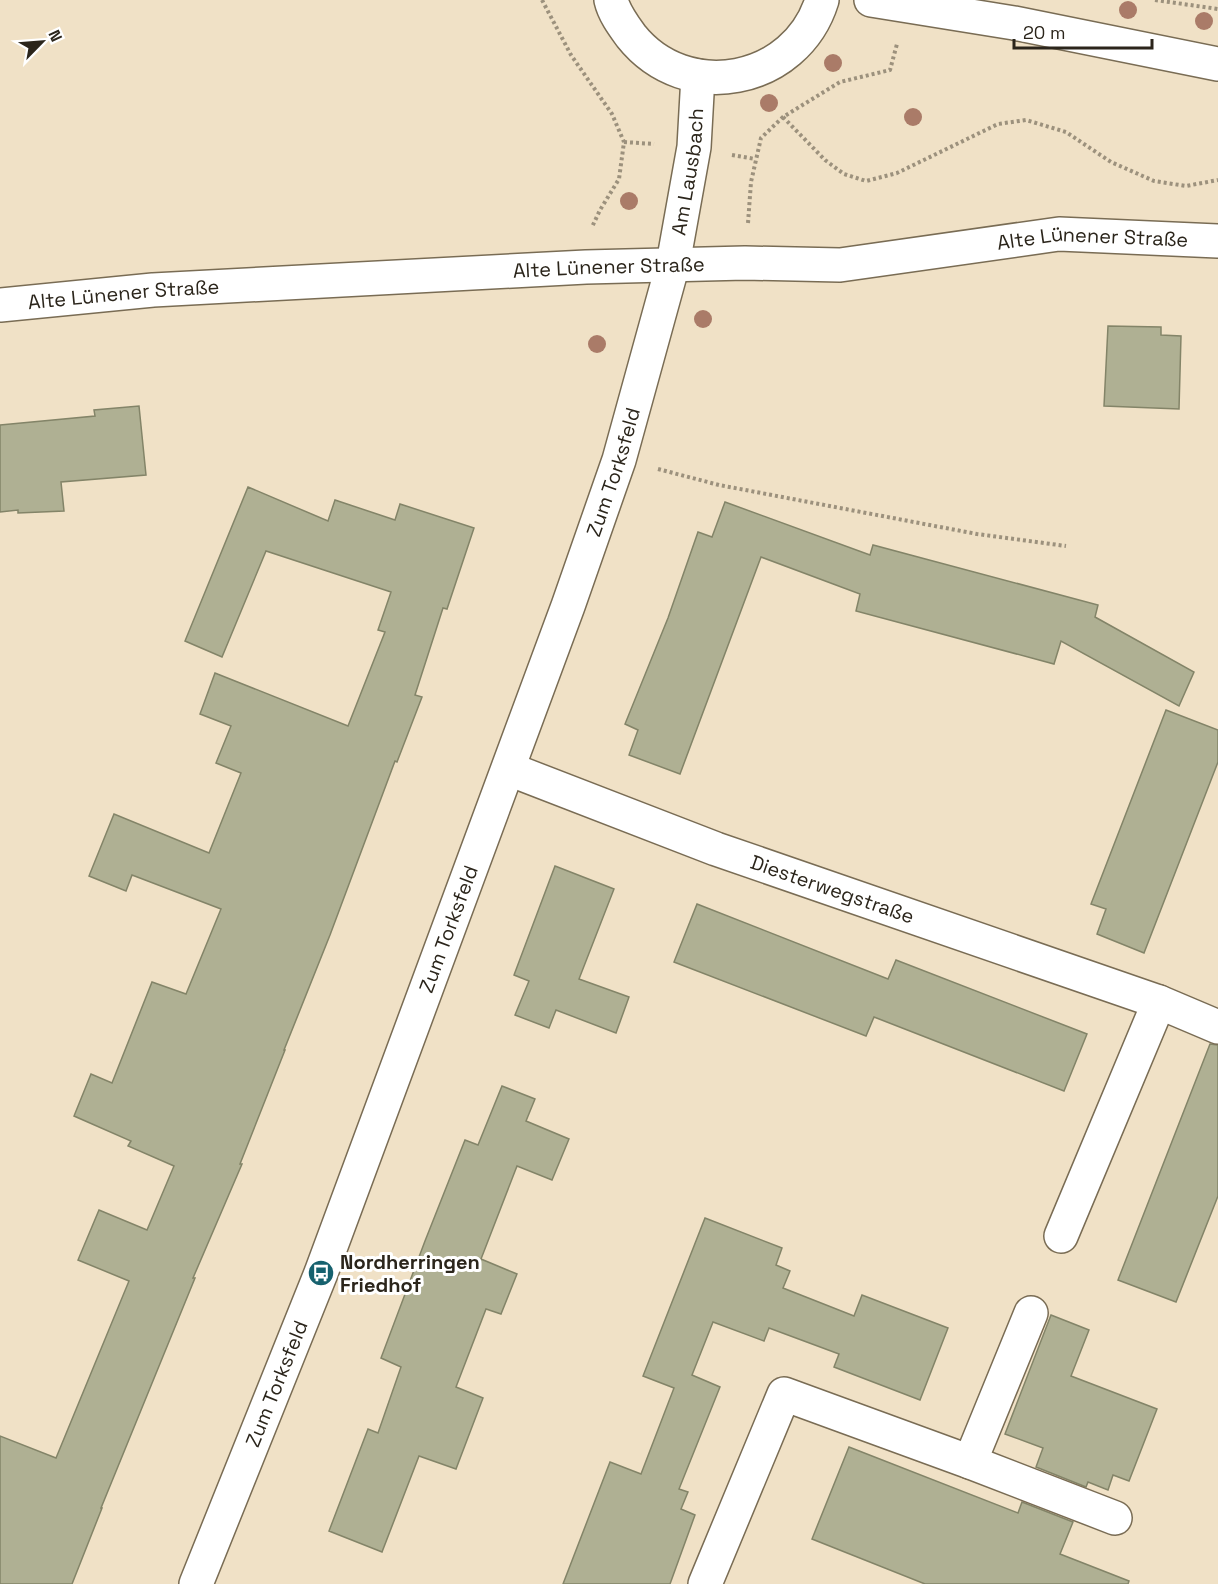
<svg xmlns="http://www.w3.org/2000/svg" width="1218" height="1584" font-family="'Space Grotesk',sans-serif">
<style>
.building{fill:#afb093;stroke:#838468;stroke-width:1.5}
.lines{fill:none;stroke-linecap:round;stroke-linejoin:round}
.minor-casing{stroke:#796c54;stroke-width:36}
.tertiary-casing{stroke:#796c54;stroke-width:36}
.secondary-casing{stroke:#796c54;stroke-width:36}
.path{stroke:#9c917d;stroke-width:4;stroke-dasharray:3 3;stroke-linecap:butt}
.minor{stroke:#fff;stroke-width:33}
.tertiary{stroke:#fff;stroke-width:33}
.secondary{stroke:#fff;stroke-width:33}
.tree{fill:#aa7b68}
.labels{text-anchor:middle;stroke-width:6;stroke-linejoin:round;paint-order:stroke}
.street-label{font-size:20px;fill:#2b251b;stroke:#fff}
.poi-label{font-size:20px;font-weight:bold;fill:#2b251b;stroke:#fff;text-anchor:start}
</style>
<rect width="100%" height="100%" fill="#f0e1c6"/>
<g class="building">
<polygon points="1108,326 1161,327 1161,335 1181,336 1179,409 1104,406"/>
<polygon points="139,406 146,475 61,482 64,511 18,513 18,510 0,512 0,425 95,416 94,410"/>
<polygon points="248,487 328,521 335,500 395,520 400,504 474,528 447,609 443,608 415,695 422,697 397,762 395,761 330,935 284,1050 285,1050 240,1164 242,1164 193,1278 195,1278 101,1508 102,1508 72,1584 0,1584 0,1436 56,1458 129,1281 78,1260 99,1210 147,1230 174,1166 128,1146 131,1141 74,1116 91,1074 112,1083 152,982 186,994 221,909 132,875 126,891 89,876 114,814 209,853 241,773 216,763 231,726 200,714 215,673 348,726 385,632 378,630 391,592 266,551 222,657 185,641"/>
<polygon points="725,502 870,555 873,545 1098,605 1095,617 1194,672 1179,706 1061,641 1054,664 856,611 860,594 761,557 680,774 629,755 638,730 625,724 668,618 698,532 712,537"/>
<polygon points="1166,710 1218,730 1218,762 1144,953 1097,934 1106,909 1091,904"/>
<polygon points="555,866 614,889 579,979 629,997 616,1033 556,1010 549,1028 515,1015 529,981 514,975"/>
<polygon points="697,904 888,979 896,960 1087,1034 1064,1091 874,1017 866,1036 674,962"/>
<polygon points="1210,1044 1218,1045 1218,1196 1176,1302 1118,1280"/>
<polygon points="502,1086 535,1099 526,1121 569,1139 552,1180 517,1166 481,1259 517,1274 501,1314 486,1309 456,1387 483,1398 456,1469 419,1456 382,1552 329,1531 368,1429 378,1433 401,1367 381,1358 425,1241 465,1140 478,1145"/>
<polygon points="705,1218 782,1248 776,1265 790,1271 783,1288 854,1316 862,1295 948,1328 920,1400 834,1367 839,1354 769,1328 764,1341 713,1322 692,1375 720,1387 679,1489 688,1492 681,1509 695,1515 670,1584 563,1584 610,1462 641,1474 674,1388 643,1376"/>
<polygon points="1051,1315 1089,1330 1071,1376 1157,1409 1129,1481 1113,1475 1108,1490 1088,1482 1086,1487 1036,1467 1043,1448 1005,1434"/>
<polygon points="849,1447 1018,1513 1022,1502 1073,1522 1060,1554 1129,1581 1128,1584 925,1584 812,1539"/>
</g>
<g class="lines">
<defs>
<g id="minor">
<path id="s1" d="M0,305L153,290L586,267L745,263L840,265L1059,234L1218,241"/>
<path id="s2" d="M509,769L716,849L1159,1002L1218,1027"/>
<polyline points="1061,1236 1159,1002"/>
<polyline points="970,1462 1031,1313"/>
<polyline points="705,1584 784,1394 970,1462 1115,1518"/>
</g>
<polyline id="tertiary" points="871,0 1014,23 1218,64"/>
<g id="secondary">
<path d="M611,0C614,13 623,25 631,36C686,105 796,84 822,0"/>
<path id="s3" d="M196,1584L321,1273L568,606L619,460L673,264L694,147L698,76"/>
</g>
</defs>
<use href="#minor" class="minor-casing"/>
<use href="#tertiary" class="tertiary-casing"/>
<use href="#secondary" class="secondary-casing"/>
<g class="path">
<polyline points="542,0 571,55 612,114 624,142 619,179 600,210 592,227"/>
<polyline points="1155,0 1218,9"/>
<polyline points="783,117 825,160 844,174 866,181 897,173 998,124 1026,120 1066,132 1111,162 1154,181 1186,186 1218,180"/>
<polyline points="624,142 654,144"/>
<polyline points="732,155 755,159"/>
<polyline points="748,223 751,182 761,138 783,117 840,82 890,70 897,44"/>
<polyline points="658,469 719,485 977,534 1066,546"/>
</g>
<use href="#minor" class="minor"/>
<use href="#tertiary" class="tertiary"/>
<use href="#secondary" class="secondary"/>
</g>
<g class="tree">
<circle cx="1128" cy="10" r="9"/>
<circle cx="1204" cy="21" r="9"/>
<circle cx="833" cy="63" r="9"/>
<circle cx="769" cy="103" r="9"/>
<circle cx="913" cy="117" r="9"/>
<circle cx="629" cy="201" r="9"/>
<circle cx="703" cy="319" r="9"/>
<circle cx="597" cy="344" r="9"/>
</g>
<defs>
<symbol id="bus-disc" viewBox="-11 -11 22 22"><circle r="9.5" fill="#16616e" stroke="#fff"/><path d="M-5-6H5V4H4V6H2V4H-2V6H-4V4H-5ZM-3.5-4V0h7V-4ZM-3.5 1.2v1.5H-2V1.2ZM2 1.2v1.5H3.5V1.2Z" fill="#fff"/></symbol>
</defs>
<g fill-rule="evenodd">
<use href="#bus-disc" x="306" y="1258" width="30" height="30"/>
</g>
<g class="labels">
<g class="street-label">
<text dy="7" stroke="none"><textPath href="#s3" startOffset="1498">Am Lausbach</textPath></text>
<text dy="7" stroke="none"><textPath href="#s1" startOffset="1096">Alte Lünener Straße</textPath></text>
<text dy="7" stroke="none"><textPath href="#s1" startOffset="610">Alte Lünener Straße</textPath></text>
<text dy="7" stroke="none"><textPath href="#s1" startOffset="124">Alte Lünener Straße</textPath></text>
<text dy="7" stroke="none"><textPath href="#s3" startOffset="1188">Zum Torksfeld</textPath></text>
<text dy="7" stroke="none"><textPath href="#s2" startOffset="345">Diesterwegstraße</textPath></text>
<text dy="7" stroke="none"><textPath href="#s3" startOffset="702">Zum Torksfeld</textPath></text>
<text dy="7" stroke="none"><textPath href="#s3" startOffset="216">Zum Torksfeld</textPath></text>
</g>
<g class="poi-label">
<text x="340" y="1269">Nordherringen<tspan x="340" dy="23">Friedhof</tspan></text>
</g>
</g>
<g transform="translate(42 42) rotate(65)" stroke="#ffffff" stroke-width="4.5" paint-order="stroke">
<path d="M0-4.5L10 22L0 15L-10 22Z" fill="#2b251b"/>
<text y="-9" font-size="16" font-weight="bold" text-anchor="middle" fill="#2b251b">N</text>
</g>
<path d="M1014 39v9h138v-9" fill="none" stroke="#2b251b" stroke-width="3"/>
<text x="1023" y="39" font-size="18" fill="#2b251b" stroke="#ffffff" stroke-width="4.5" paint-order="stroke">20 m</text>
</svg>
